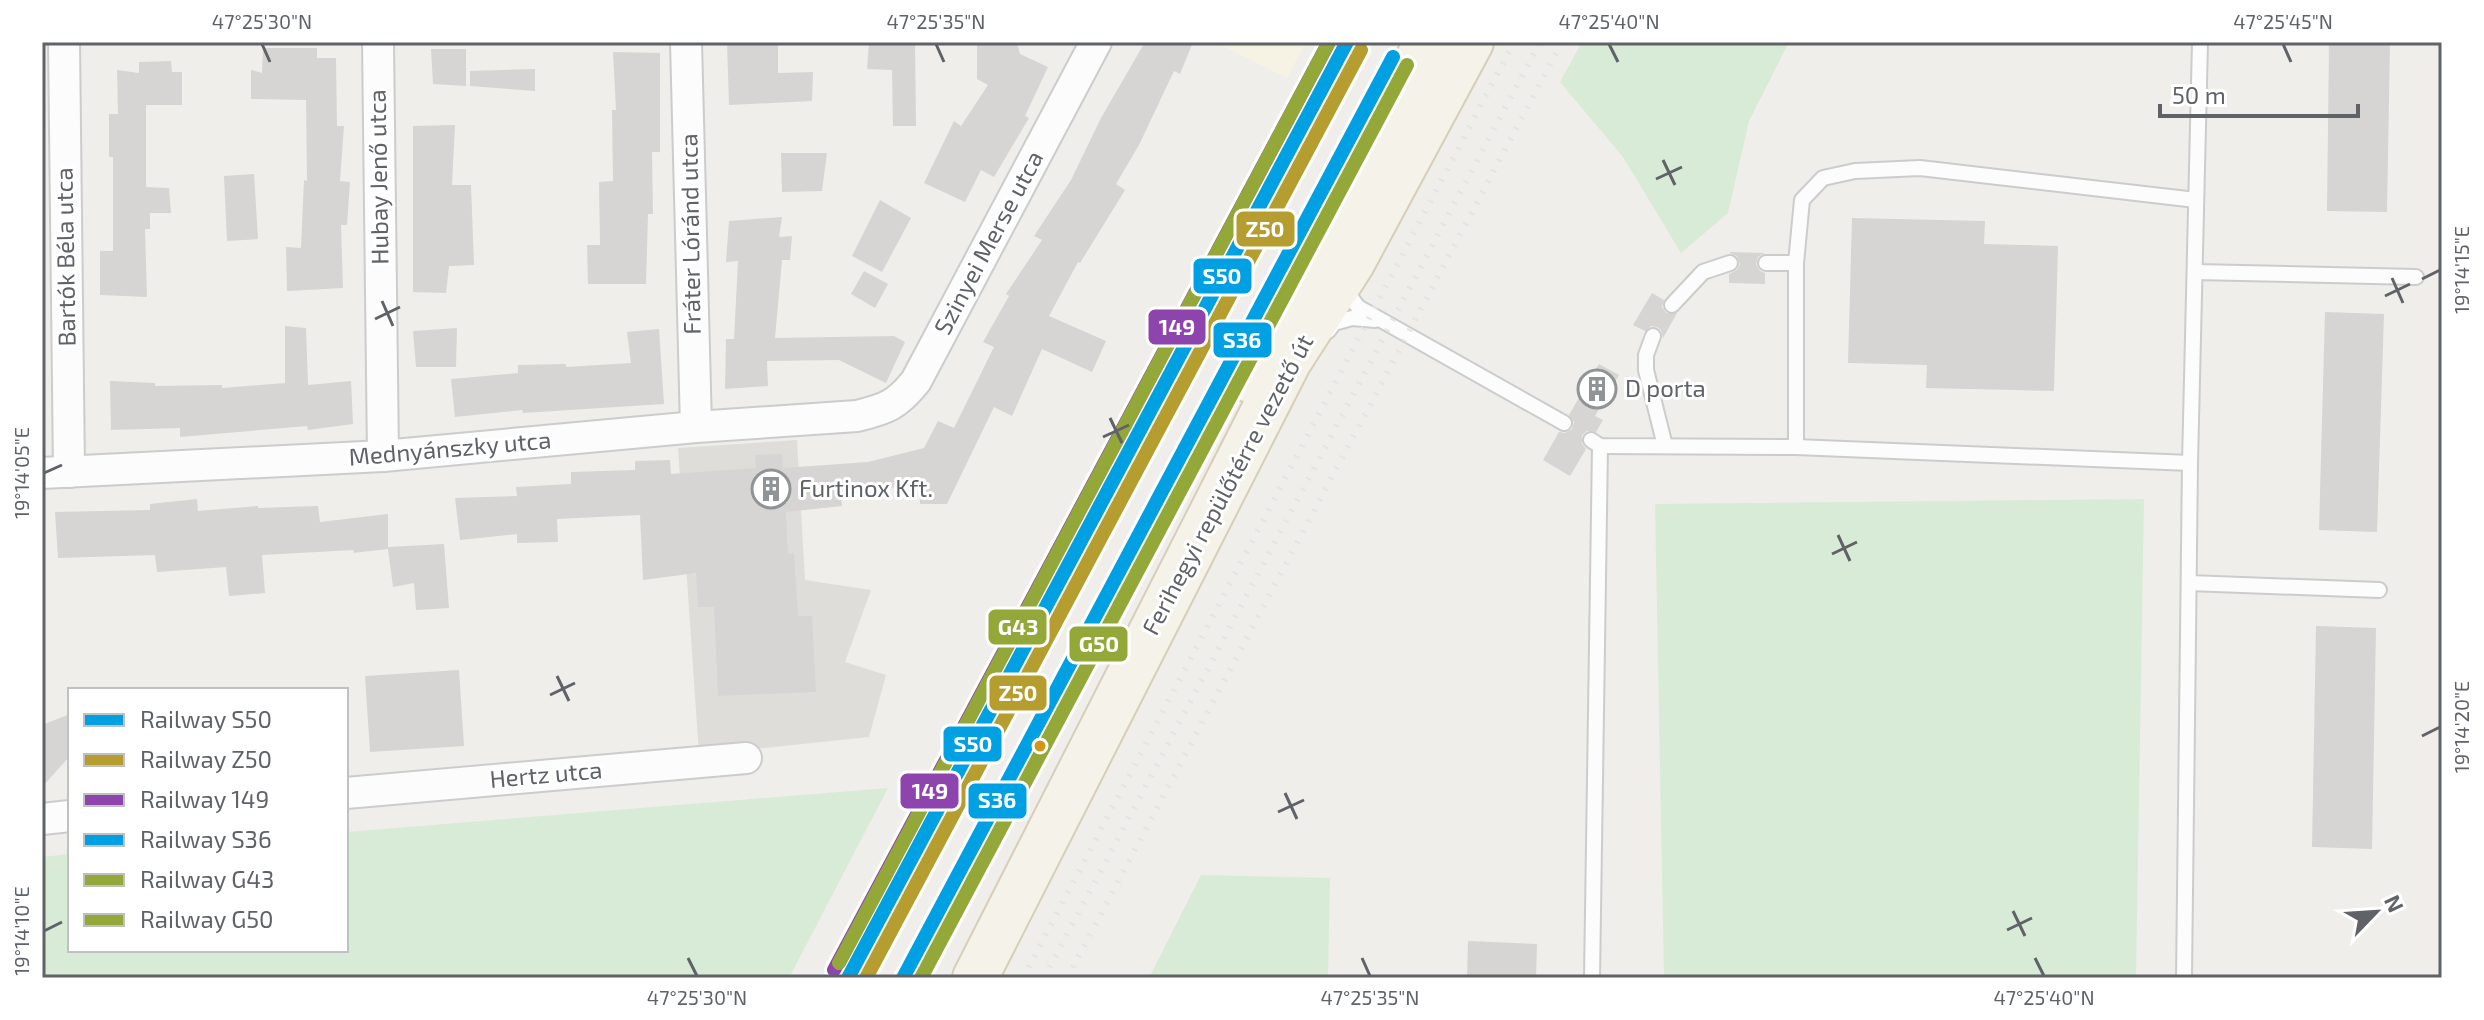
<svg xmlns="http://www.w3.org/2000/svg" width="2484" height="1020" font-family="'Exo 2',sans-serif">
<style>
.commercial{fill:#f7f3e4}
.industrial{fill:#dfddda}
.green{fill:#d8ebd6}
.building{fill:#d6d5d3}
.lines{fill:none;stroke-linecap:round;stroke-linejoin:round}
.lane-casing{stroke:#cbcccc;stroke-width:18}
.street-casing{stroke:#cbcccc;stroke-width:34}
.primary-casing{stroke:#d7ceb8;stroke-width:48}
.lane{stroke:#fdfcfc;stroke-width:14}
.street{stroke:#fdfcfc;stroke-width:30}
.primary{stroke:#f4f2e9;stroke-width:44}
.rail{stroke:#e4e4e4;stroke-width:6;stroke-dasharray:2 10;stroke-linecap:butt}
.rail-1-casing{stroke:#fff;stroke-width:20}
.rail-2-casing{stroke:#fff;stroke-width:20}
.rail-3-casing{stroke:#fff;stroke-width:20}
.rail-4-casing{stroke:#fff;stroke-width:20}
.rail-5-casing{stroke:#fff;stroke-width:20}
.rail-6-casing{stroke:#fff;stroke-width:20}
.rail-1{stroke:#00a0e3;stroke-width:14}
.rail-2{stroke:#b69d2f;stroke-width:14}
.rail-3{stroke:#8e44ad;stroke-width:14}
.rail-4{stroke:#00a0e3;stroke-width:14}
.rail-5{stroke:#94a739;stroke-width:14}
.rail-6{stroke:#94a739;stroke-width:14}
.ticks{fill:none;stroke:#5f6368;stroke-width:3}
.bus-dot{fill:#d1951a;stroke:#fff;stroke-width:3}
.labels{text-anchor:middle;stroke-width:6;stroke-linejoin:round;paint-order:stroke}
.street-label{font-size:24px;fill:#5f6368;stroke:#fff}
.poi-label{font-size:24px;fill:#5f6368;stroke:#fff;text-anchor:start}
.line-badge{stroke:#fff;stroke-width:3}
.badge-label{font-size:22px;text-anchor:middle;font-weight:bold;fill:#fff}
.neatline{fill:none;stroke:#5f6368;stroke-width:3}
.ticks-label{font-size:20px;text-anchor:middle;fill:#5f6368}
</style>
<rect width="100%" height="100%" fill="#efeeea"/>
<polygon class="commercial" points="1215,42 1306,42 1287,78"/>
<polygon class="industrial" points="797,440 805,580 871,590 845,662 886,675 869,737 699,755 678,448"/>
<g class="green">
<polygon points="1582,42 1789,42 1749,121 1728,213 1681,253 1623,157 1560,82"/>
<polygon points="2144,499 2136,978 1664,978 1655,504"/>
<polygon points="888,788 789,978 42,978 42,857 70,854 70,950 346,950 346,832"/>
<polygon points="1201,875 1330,878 1328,978 1149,978"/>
</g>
<g class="building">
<polygon points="727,42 778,42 778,73 813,72 812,101 729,105"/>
<polygon points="869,42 915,42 916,126 893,126 892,70 867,69"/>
<polygon points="977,42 1017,42 1020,54 1048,67 1025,116 1029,118 994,177 981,170 965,202 924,183 954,121 961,126 988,85 977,79"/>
<polygon points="1145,42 1193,42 1180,74 1174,71 1139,145 1116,184 1125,190 1080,263 1078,262 1049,316 1106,341 1092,372 1042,349 1012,416 994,407 947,504 920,504 919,479 885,490 884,485 841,498 842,506 786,512 788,554 794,553 798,616 812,616 816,692 718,696 714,607 698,607 696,573 643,580 640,515 557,519 558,542 517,543 517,534 460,540 455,498 517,496 516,487 571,484 571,472 635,470 635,461 670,460 671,474 756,468 755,455 782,454 783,468 868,462 924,448 938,421 954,428 994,347 983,342 1009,296 1006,294 1042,240 1034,236 1071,180 1101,118"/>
<polygon points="2329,42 2390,42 2387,212 2327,211"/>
<polygon points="263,48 317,48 317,58 336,58 337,126 344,126 340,181 350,182 347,225 341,225 343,288 287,291 286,247 301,248 304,180 307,181 306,100 251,99 251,70 262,73"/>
<polygon points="431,49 466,49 466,86 433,84"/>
<polygon points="613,52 660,53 660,152 652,152 653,214 648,214 646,284 588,284 587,245 600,245 599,182 613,181 612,110 616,110"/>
<polygon points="171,61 172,72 182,72 182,105 146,105 146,187 169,188 171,213 150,213 150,229 145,229 147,297 100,295 100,251 113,251 113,157 109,157 109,114 118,114 117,70 139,73 139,62"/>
<polygon points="535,69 535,91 470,86 470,71"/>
<polygon points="455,125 452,185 471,185 474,265 449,266 446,293 413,292 413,126"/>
<polygon points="781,153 827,153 822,191 782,192"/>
<polygon points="254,174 258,239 227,241 224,176"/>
<polygon points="880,200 911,218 882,272 852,256"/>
<polygon points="782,217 779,237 792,236 790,260 782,260 775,338 894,336 905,342 886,383 839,360 767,361 768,386 725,389 726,339 734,339 738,261 726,262 729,221"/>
<polygon points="1852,218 1985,221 1984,244 2058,246 2054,391 1926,388 1927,365 1848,363"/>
<polygon points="1730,253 1730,252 1765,253 1758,257 1756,264 1760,271 1765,273 1765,284 1729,283 1729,274 1737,270 1740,264 1737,256"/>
<polygon points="864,271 888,284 875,308 851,294"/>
<polygon points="1652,293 1664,300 1662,307 1666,313 1677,313 1663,338 1661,330 1657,327 1651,326 1645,331 1633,325"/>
<polygon points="2325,312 2384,314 2377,532 2319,530"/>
<polygon points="285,326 306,328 308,385 351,381 353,424 308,430 307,426 180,437 180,428 111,430 110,381 155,383 155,386 222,385 222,388 285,383"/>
<polygon points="457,328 456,367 416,367 413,331"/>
<polygon points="659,329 664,404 523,413 522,410 455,417 451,379 518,373 518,365 566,364 566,367 631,363 627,332"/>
<polygon points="1599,364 1619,375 1595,416 1603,420 1596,432 1587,431 1582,435 1582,444 1586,449 1570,476 1543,460 1559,432 1565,433 1572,429 1574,422 1569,415"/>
<polygon points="197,499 198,511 258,506 258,508 318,506 320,522 388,514 388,547 444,544 449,608 416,610 414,583 393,587 388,549 353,553 354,550 262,555 265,593 229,596 226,567 157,572 155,555 58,558 55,512 150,510 150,504"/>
<polygon points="2316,626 2376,628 2372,849 2312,847"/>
<polygon points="459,670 464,746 370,752 365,676"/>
<polygon points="70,714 70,756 42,787 42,725"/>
<polygon points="1468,941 1537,944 1536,978 1467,978"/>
</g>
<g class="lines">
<defs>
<g id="lane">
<polyline points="1766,263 1796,263"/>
<polyline points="2195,272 2416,277"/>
<polyline points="1342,286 1358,307 1564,423"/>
<polyline points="1672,305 1703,272 1730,263"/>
<polyline points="1328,331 1334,323 1352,318 1375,320"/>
<polyline points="1653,336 1646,355 1646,370 1665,446"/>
<polyline points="1591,440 1600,446 1796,447 2190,463"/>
<polyline points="1796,447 1796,263 1802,200 1823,178 1855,171 1920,168 2196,200"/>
<polyline points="2189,583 2379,590"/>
<polyline points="1592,978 1600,446"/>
<polyline points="2184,978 2190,463 2200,42"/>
</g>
<g id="street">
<polyline points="64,42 69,472"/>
<polyline points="378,42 383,456"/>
<polyline points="686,42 696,427"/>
<path d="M42,473L383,456L696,427L857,416C886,409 897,405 916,381L1096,42"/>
<polyline points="346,793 746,758"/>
<polyline points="42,819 70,816"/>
</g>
<g id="primary">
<polyline points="1247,379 1427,42"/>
<polyline points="975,978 1289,361 1352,263 1471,42"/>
</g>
</defs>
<use href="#lane" class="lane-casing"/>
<use href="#street" class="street-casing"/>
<use href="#primary" class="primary-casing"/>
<use href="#lane" class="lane"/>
<use href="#street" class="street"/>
<use href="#primary" class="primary"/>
<g class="rail">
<polyline points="1023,978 1514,42"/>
<polyline points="1044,978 1540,42"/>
<polyline points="1067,978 1562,42"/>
</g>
<defs>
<polyline id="rail-1" points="848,978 1347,42"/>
<polyline id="rail-2" points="866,978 1361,50"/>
<polyline id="rail-3" points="834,970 1329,42"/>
<polyline id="rail-4" points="903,978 1393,57"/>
<polyline id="rail-5" points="839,963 1329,42"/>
<polyline id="rail-6" points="921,978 1407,65"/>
</defs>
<use href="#rail-1" class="rail-1-casing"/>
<use href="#rail-2" class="rail-2-casing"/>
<use href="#rail-3" class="rail-3-casing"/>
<use href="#rail-4" class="rail-4-casing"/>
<use href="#rail-5" class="rail-5-casing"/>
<use href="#rail-6" class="rail-6-casing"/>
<use href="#rail-1" class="rail-1"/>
<use href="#rail-2" class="rail-2"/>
<use href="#rail-3" class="rail-3"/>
<use href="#rail-4" class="rail-4"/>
<use href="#rail-5" class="rail-5"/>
<use href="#rail-6" class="rail-6"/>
</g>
<path class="ticks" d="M262,44L270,62M936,44L944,62M1609,44L1618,62M2283,44L2291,62M1663,160L1675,185M1656,179L1682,167M2392,278L2403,303M2422,279L2440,270M2385,296L2410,284M382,301L393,326M375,319L400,307M1110,418L1122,443M1103,437L1129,425M44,473L62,465M1838,535L1850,561M1832,554L1857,542M557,676L569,701M550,695L575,683M2422,736L2440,727M1285,793L1297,819M1278,812L1304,800M2013,911L2025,936M2007,930L2032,918M44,931L62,922M688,958L697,976M1362,958L1370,976M2035,958L2044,976"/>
<defs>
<symbol id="building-ring" viewBox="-11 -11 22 22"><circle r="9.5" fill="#fff" stroke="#919496" stroke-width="1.5"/><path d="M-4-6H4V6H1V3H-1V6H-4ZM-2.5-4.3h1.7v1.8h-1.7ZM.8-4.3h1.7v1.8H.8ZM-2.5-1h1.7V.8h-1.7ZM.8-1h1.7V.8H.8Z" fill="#919496"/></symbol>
</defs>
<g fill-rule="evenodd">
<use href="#building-ring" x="1575" y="367" width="44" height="44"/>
<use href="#building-ring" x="749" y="467" width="44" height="44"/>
</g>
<circle class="bus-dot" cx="1040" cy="746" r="7"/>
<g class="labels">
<g class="street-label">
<text transform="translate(379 177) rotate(-91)" y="8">Hubay Jenő utca</text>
<text transform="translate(691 234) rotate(-91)" y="8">Fráter Lóránd utca</text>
<text transform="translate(989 243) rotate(-62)" y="8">Szinyei Merse utca</text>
<text transform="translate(66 257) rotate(-91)" y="8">Bartók Béla utca</text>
<text transform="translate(450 449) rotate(-5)" y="8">Mednyánszky utca</text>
<text transform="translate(1228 485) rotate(-62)" y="8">Ferihegyi repülőtérre vezető út</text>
<text transform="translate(546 775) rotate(-5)" y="8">Hertz utca</text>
</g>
<g class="poi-label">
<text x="1625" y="397">D porta</text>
<text x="799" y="497">Furtinox Kft.</text>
</g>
</g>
<g class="line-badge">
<rect x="1235" y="210" width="61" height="38" rx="8" fill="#b69d2f"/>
<rect x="1192" y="257" width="61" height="38" rx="8" fill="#00a0e3"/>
<rect x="1147" y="308" width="60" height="38" rx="8" fill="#8e44ad"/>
<rect x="1212" y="321" width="61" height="38" rx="8" fill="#00a0e3"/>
<rect x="987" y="608" width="61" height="38" rx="8" fill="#94a739"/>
<rect x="1068" y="625" width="61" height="38" rx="8" fill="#94a739"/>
<rect x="988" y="674" width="60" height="38" rx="8" fill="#b69d2f"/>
<rect x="942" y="725" width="61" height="38" rx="8" fill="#00a0e3"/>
<rect x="899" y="772" width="61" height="38" rx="8" fill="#8e44ad"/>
<rect x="967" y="782" width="61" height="38" rx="8" fill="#00a0e3"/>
</g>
<g class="badge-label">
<text x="1265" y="237">Z50</text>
<text x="1222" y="284">S50</text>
<text x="1177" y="335">149</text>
<text x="1242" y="348">S36</text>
<text x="1018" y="635">G43</text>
<text x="1099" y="652">G50</text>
<text x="1018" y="701">Z50</text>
<text x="973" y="752">S50</text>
<text x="930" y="799">149</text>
<text x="997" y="808">S36</text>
</g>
<rect width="2484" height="1020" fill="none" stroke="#ffffff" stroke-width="88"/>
<rect x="68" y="688" width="280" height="264" fill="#ffffff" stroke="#bfc1c3" stroke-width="2"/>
<rect x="84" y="714" width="40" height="12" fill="#00a0e3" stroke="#bfc1c3" stroke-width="2"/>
<text x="140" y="728" font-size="24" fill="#5f6368">Railway S50</text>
<rect x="84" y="754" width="40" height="12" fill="#b69d2f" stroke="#bfc1c3" stroke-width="2"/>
<text x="140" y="768" font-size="24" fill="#5f6368">Railway Z50</text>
<rect x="84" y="794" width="40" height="12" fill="#8e44ad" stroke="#bfc1c3" stroke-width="2"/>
<text x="140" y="808" font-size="24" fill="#5f6368">Railway 149</text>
<rect x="84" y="834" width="40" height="12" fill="#00a0e3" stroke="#bfc1c3" stroke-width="2"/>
<text x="140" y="848" font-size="24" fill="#5f6368">Railway S36</text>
<rect x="84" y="874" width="40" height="12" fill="#94a739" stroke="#bfc1c3" stroke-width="2"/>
<text x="140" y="888" font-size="24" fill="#5f6368">Railway G43</text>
<rect x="84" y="914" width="40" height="12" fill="#94a739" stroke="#bfc1c3" stroke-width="2"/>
<text x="140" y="928" font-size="24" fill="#5f6368">Railway G50</text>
<g transform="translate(2376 912) rotate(65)" stroke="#ffffff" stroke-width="6" paint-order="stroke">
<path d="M0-6L14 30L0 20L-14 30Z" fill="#5f6368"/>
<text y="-12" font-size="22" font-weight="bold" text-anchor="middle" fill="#5f6368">N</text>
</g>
<path d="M2160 104v12h198v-12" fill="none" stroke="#5f6368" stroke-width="4"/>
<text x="2172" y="104" font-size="24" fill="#5f6368" stroke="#ffffff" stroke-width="6" paint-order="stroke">50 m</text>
<rect x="44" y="44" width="2396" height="932" class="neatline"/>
<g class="ticks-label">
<text x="262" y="29">47°25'30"N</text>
<text x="936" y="29">47°25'35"N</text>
<text x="1609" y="29">47°25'40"N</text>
<text x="2283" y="29">47°25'45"N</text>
<text transform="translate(2462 270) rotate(-90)" y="7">19°14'15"E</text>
<text transform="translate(22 473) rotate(-90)" y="7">19°14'05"E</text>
<text transform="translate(2462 727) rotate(-90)" y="7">19°14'20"E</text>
<text transform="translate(22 931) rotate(-90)" y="7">19°14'10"E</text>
<text x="697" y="1005">47°25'30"N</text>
<text x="1370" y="1005">47°25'35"N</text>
<text x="2044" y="1005">47°25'40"N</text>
</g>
</svg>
